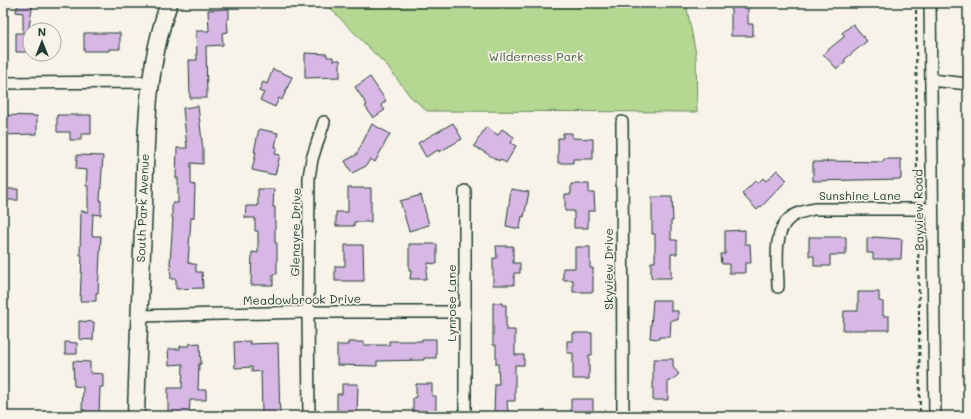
<svg xmlns="http://www.w3.org/2000/svg" width="971" height="419" font-family="Mali,sans-serif">
<style>
.green{fill:#b4d791;stroke:#6a8a62}
.building{fill:#d7b7e4;stroke:#1f3d34}
.lines{fill:none;stroke-linecap:round;stroke-linejoin:round}
.minor-casing{stroke:#1f3d34;stroke-width:14}
.secondary-casing{stroke:#1f3d34;stroke-width:19}
.path{stroke:#1f3d34;stroke-width:2;stroke-dasharray:4 3;stroke-linecap:butt}
.minor{stroke:#f7f3e8;stroke-width:11}
.secondary{stroke:#f7f3e8;stroke-width:16}
.labels{text-anchor:middle;stroke-width:3.5;stroke-linejoin:round;paint-order:stroke}
.park-label{font-size:12px;fill:#3d5c47;stroke:#f7f3e8}
.street-label{font-size:12px;fill:#1f3d34;stroke:#f7f3e8}
</style>
<rect width="100%" height="100%" fill="#f7f3e8"/>
<filter id="ink" filterUnits="userSpaceOnUse"><feTurbulence type="fractalNoise" baseFrequency=".025" numOctaves="2"/><feDisplacementMap in="SourceGraphic" scale="8" xChannelSelector="R" yChannelSelector="G"/><feConvolveMatrix kernelMatrix="1 2 1 2 8 2 1 2 1" color-interpolation-filters="sRGB"/></filter>
<g filter="url(#ink)">
<polygon class="green" points="325,3 686,3 696,54 697,112 427,111 410,96 388,67"/>
<g class="building">
<polygon points="18,3 33,3 28,33 30,33 30,52 16,52 16,33 23,33 23,13 16,12"/>
<polygon points="731,3 748,3 748,24 753,24 753,36 731,36"/>
<polygon points="229,9 229,19 227,19 228,32 222,33 223,45 206,46 207,98 190,98 189,60 197,60 196,31 209,31 208,10"/>
<polygon points="853,24 867,41 844,60 846,62 837,69 823,54 845,36 842,33"/>
<polygon points="84,33 120,33 120,49 109,49 109,51 84,51"/>
<polygon points="305,53 327,54 327,57 333,57 333,60 340,60 340,77 305,78"/>
<polygon points="273,69 292,77 282,100 279,98 275,107 260,100 264,93 259,91 263,82 267,84"/>
<polygon points="370,77 386,101 381,105 385,110 373,118 365,106 367,105 355,87"/>
<polygon points="198,106 203,150 203,164 191,163 191,184 195,185 194,218 191,218 188,263 191,263 191,264 196,264 196,272 202,272 203,288 176,289 176,279 171,279 170,263 173,218 172,218 172,203 178,203 178,178 176,178 177,148 187,148 183,108"/>
<polygon points="3,115 37,116 37,134 3,135"/>
<polygon points="57,115 91,115 91,134 81,134 81,140 70,140 70,132 57,132"/>
<polygon points="453,123 462,139 439,152 438,150 426,157 418,143"/>
<polygon points="372,124 390,134 375,162 370,159 366,166 352,173 345,161 356,155"/>
<polygon points="486,127 498,135 502,129 514,137 511,143 516,146 506,163 500,159 499,161 474,146"/>
<polygon points="259,129 278,133 275,147 277,147 275,154 280,155 275,175 252,170 256,152 254,152"/>
<polygon points="563,133 572,133 572,138 593,139 593,159 573,159 573,163 558,163 558,138 563,138"/>
<polygon points="77,155 103,156 100,200 101,200 101,215 93,214 92,236 101,236 98,293 96,293 96,301 80,301 82,255 80,255 81,211 88,212 88,186 86,186 87,170 76,169"/>
<polygon points="884,159 901,159 901,179 813,181 813,162 827,162 827,161 883,162"/>
<polygon points="777,170 787,180 761,207 761,206 757,210 742,194 755,181 758,183 763,178 766,181"/>
<polygon points="571,184 589,184 589,193 594,193 595,211 588,211 588,228 574,228 574,211 565,211 565,194 571,194"/>
<polygon points="348,188 371,188 371,222 354,222 354,226 336,226 336,212 348,212"/>
<rect x="5" y="189" width="13" height="11"/>
<polygon points="258,189 274,189 273,207 275,207 275,243 277,243 277,274 273,274 273,285 251,285 252,252 258,253 258,231 255,231 255,218 245,218 246,206 258,206"/>
<polygon points="511,189 529,192 524,217 522,216 520,229 506,226"/>
<polygon points="421,195 429,225 409,231 400,201"/>
<polygon points="652,197 672,197 673,221 671,221 671,240 677,240 677,254 671,254 671,278 651,278 651,262 655,262 655,234 652,234"/>
<polygon points="745,230 745,244 750,244 751,263 745,263 745,273 729,273 729,264 722,264 721,254 725,254 725,231"/>
<polygon points="809,237 846,237 846,255 830,255 830,266 814,266 814,256 809,256"/>
<polygon points="873,237 902,239 901,259 873,259 873,253 867,253 867,238 873,238"/>
<polygon points="409,244 437,244 437,264 428,263 426,279 410,279 411,271 409,271"/>
<polygon points="345,245 363,245 364,281 335,281 335,266 345,266"/>
<polygon points="496,246 513,246 513,263 520,263 520,273 514,273 514,285 493,285 493,258 497,258"/>
<polygon points="575,247 590,247 590,268 593,268 593,292 573,292 573,280 563,280 563,268 575,268"/>
<polygon points="858,292 879,292 879,301 883,302 883,316 889,316 889,330 843,330 844,311 858,311"/>
<polygon points="653,300 671,300 671,311 678,311 678,320 671,320 670,337 659,337 659,339 650,338"/>
<polygon points="493,303 502,303 502,305 506,305 506,330 515,330 515,355 524,355 524,365 515,365 515,401 507,401 508,413 494,413 495,384 499,384 498,364 496,364 496,345 493,345"/>
<polygon points="79,321 94,322 93,340 79,339"/>
<polygon points="573,333 592,333 592,355 589,355 589,379 573,379 573,353 567,353 567,341 573,341"/>
<polygon points="422,339 436,339 436,358 424,358 424,360 377,361 377,366 337,365 337,345 348,345 348,342 364,342 364,345 389,345 389,341 422,341"/>
<polygon points="250,341 250,344 278,343 280,415 262,415 261,371 252,372 252,367 235,368 234,342"/>
<polygon points="65,342 77,343 77,354 65,354"/>
<polygon points="200,343 201,364 199,364 198,390 206,390 206,400 190,400 189,416 168,416 168,388 182,388 183,364 169,365 168,349 180,349 180,346 189,346 189,344"/>
<polygon points="654,359 673,359 673,367 679,374 671,381 668,381 668,400 653,400 653,363 654,363"/>
<polygon points="73,361 90,362 90,373 103,374 103,387 100,387 99,416 84,416 85,410 82,410 83,387 74,386"/>
<polygon points="342,384 358,384 357,414 337,414 337,394 342,394"/>
<polygon points="416,384 432,384 432,396 436,396 436,416 413,416 413,398 416,397"/>
<polygon points="571,399 593,399 593,413 591,413 591,416 571,416"/>
</g>
<g class="lines">
<defs>
<g id="minor">
<polyline points="930,3 935,416"/>
<polyline points="931,80 968,84"/>
<polyline points="3,83 151,82"/>
<polyline points="622,122 623,416"/>
<path d="M778,287C778,266 772,232 790,218C797,212 806,211 814,209H932"/>
<polyline points="139,316 308,312 465,312"/>
<polyline points="309,416 308,312 309,177 312,159 324,122"/>
<polyline points="465,416 465,191"/>
</g>
<path id="secondary" d="M136,416C138,345 141,275 144,204C146,136 146,68 169,3"/>
</defs>
<use href="#minor" class="minor-casing"/>
<use href="#secondary" class="secondary-casing"/>
<g class="path">
<polyline points="916,3 917,199"/>
<polyline points="918,219 920,416"/>
</g>
<use href="#minor" class="minor"/>
<use href="#secondary" class="secondary"/>
</g>
</g>
<g class="labels">
<g class="park-label">
<text x="536" y="61">Wilderness Park</text>
</g>
<g class="street-label">
<text x="860" y="200">Sunshine Lane</text>
<text transform="translate(143 208) rotate(-88)" y="4">South Park Avenue</text>
<text transform="translate(919 210) rotate(-91)" y="4">Bayview Road</text>
<text transform="translate(296 232) rotate(-89)" y="4">Glenayre Drive</text>
<text transform="translate(609 269) rotate(-90)" y="4">Skyview Drive</text>
<text transform="translate(302 300) rotate(-1)" y="4">Meadowbrook Drive</text>
<text transform="translate(452 303) rotate(-90)" y="4">Lynrose Lane</text>
</g>
</g>
<rect width="971" height="419" fill="none" stroke="#f7f3e8" stroke-width="16"/>
<rect x="8" y="8" width="955" height="403" fill="none" stroke="#1f3d34" stroke-width="1.5" filter="url(#ink)"/>
<g transform="translate(42 42)"><circle r="19" fill="#f7f3e8" stroke="#a1aaa0"/>
<path d="M0-3L7 15L0 10L-7 15Z" fill="#1f3d34"/>
<text y="-6" font-size="11" font-weight="bold" text-anchor="middle" fill="#1f3d34">N</text>
</g>
</svg>
